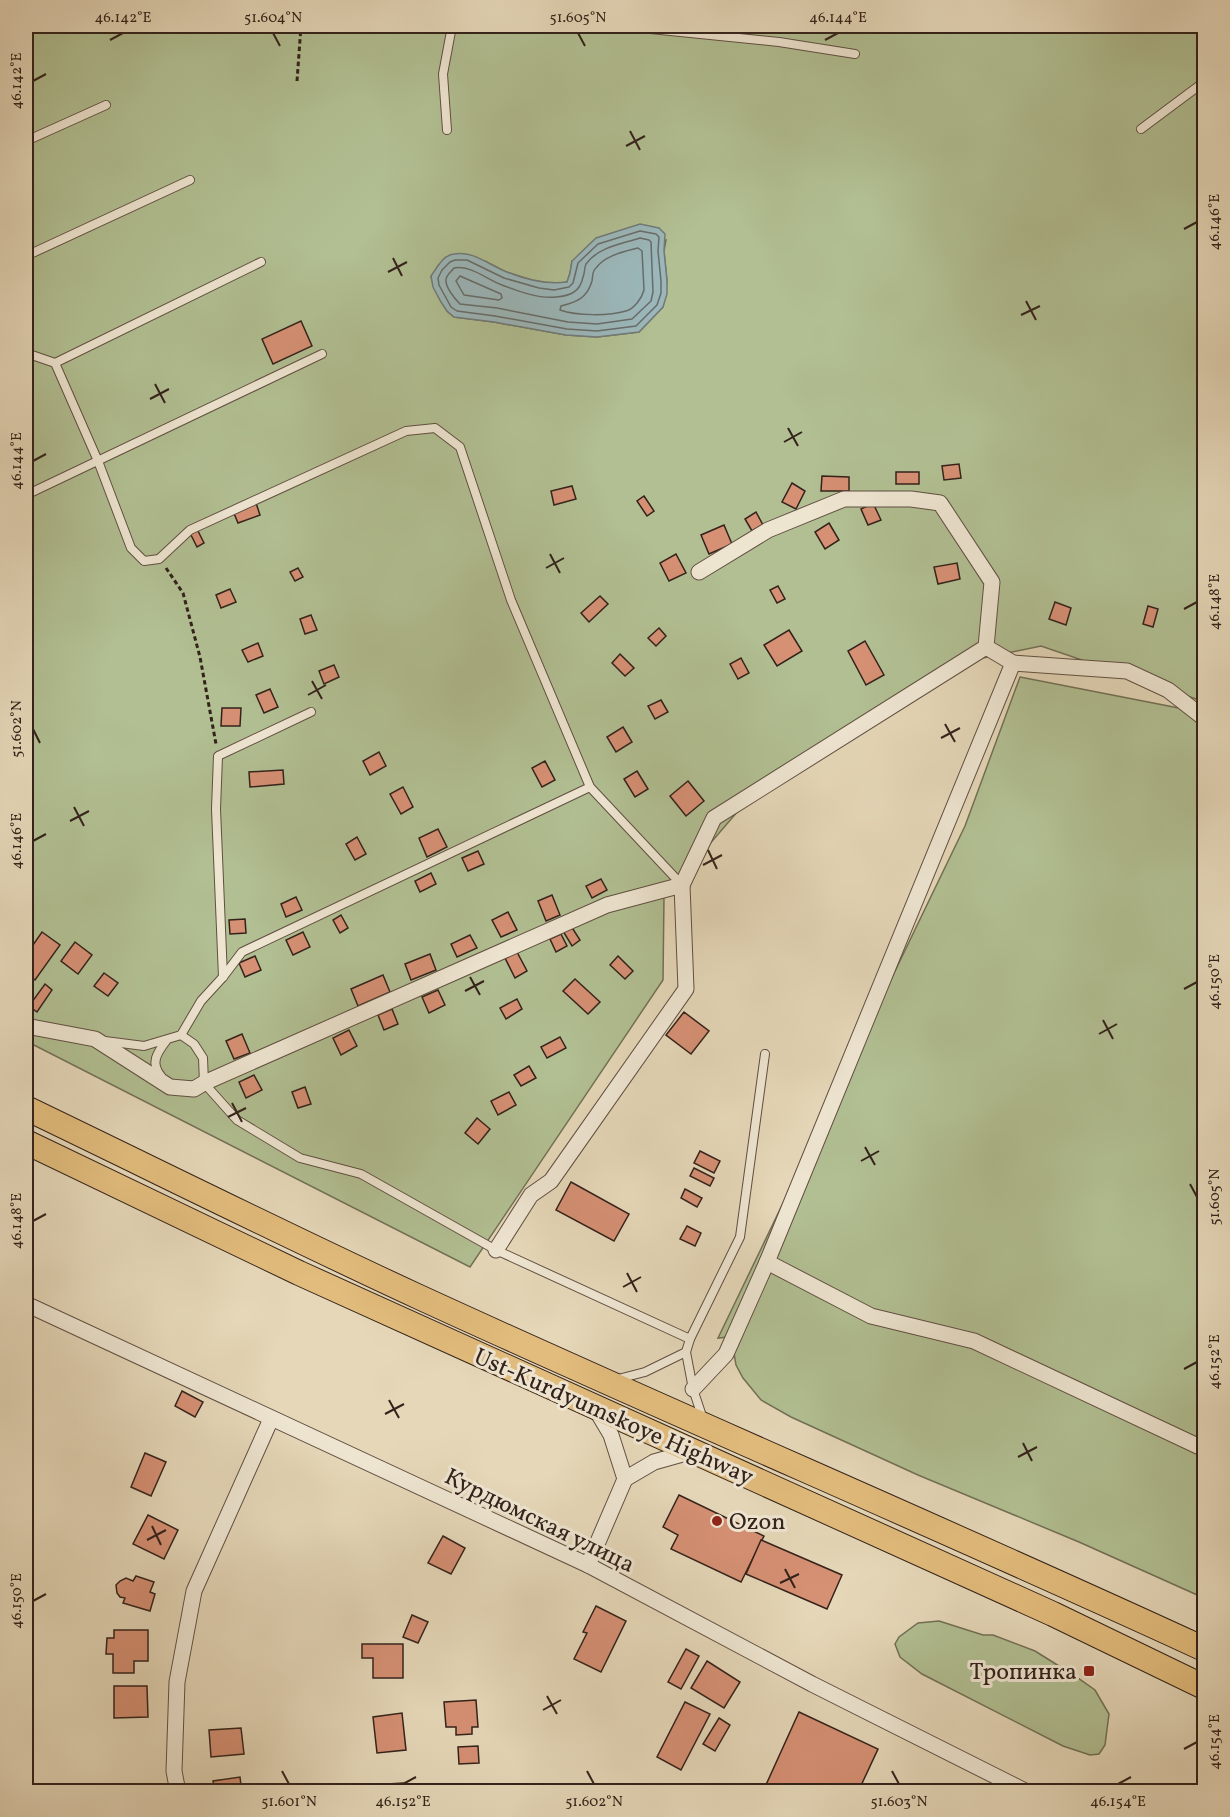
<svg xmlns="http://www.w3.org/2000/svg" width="1230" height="1817" font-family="Vollkorn,serif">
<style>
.green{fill:#b1bf92;stroke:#727056;stroke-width:1.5;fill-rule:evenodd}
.water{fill:#9bb7ba;stroke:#717b7a;stroke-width:1.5}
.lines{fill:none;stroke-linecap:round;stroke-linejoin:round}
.shore{stroke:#676c6a;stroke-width:1.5}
.building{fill:#d69074;stroke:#33221b;stroke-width:1.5}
.service-casing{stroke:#604f42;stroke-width:10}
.minor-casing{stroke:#604f42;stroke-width:17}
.primary-casing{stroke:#33221b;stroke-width:26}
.path{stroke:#33221b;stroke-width:3;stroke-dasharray:4.5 3;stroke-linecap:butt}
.service{stroke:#eee5d1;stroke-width:8}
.minor{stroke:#eee5d1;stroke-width:15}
.primary{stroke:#e2bc7c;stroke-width:24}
.ticks{fill:none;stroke:#33221b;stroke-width:2}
.poi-dot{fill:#8f2418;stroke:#eee5d1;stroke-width:2}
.labels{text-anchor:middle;stroke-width:6;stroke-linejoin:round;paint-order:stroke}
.street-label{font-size:24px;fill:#33221b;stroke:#eee5d1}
.poi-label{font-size:24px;fill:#33221b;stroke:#eee5d1;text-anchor:start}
.neatline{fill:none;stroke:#33221b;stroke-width:2}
.ticks-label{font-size:15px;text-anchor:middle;fill:#33221b}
</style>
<rect width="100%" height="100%" fill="#e5d7b8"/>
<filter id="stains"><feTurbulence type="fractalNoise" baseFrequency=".00333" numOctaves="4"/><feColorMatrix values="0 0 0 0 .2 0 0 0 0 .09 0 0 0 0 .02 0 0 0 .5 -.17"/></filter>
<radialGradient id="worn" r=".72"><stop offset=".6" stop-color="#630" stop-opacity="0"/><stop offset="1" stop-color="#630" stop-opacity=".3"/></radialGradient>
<g class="green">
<path d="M26,26H1204V707L1196,699L1041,646L944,666L769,775L664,897L663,980L470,1267L26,1041ZM666,240L664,251L667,281L663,307L639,332L597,337L566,335L494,322L454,317L447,311L431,277L438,266L446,257L485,261L506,272L541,283L554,284L567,282L570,273L572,261Z"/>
<polygon points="1020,677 1194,711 1204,721 1204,1598 1079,1542 918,1475 791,1417 761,1400 743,1378 736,1365 734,1353 738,1336 718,1338 965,826"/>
<polygon points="939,1621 983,1635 993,1635 1035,1651 1075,1676 1095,1690 1109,1714 1105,1745 1099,1754 1090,1755 1063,1746 922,1674 900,1657 895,1644 899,1637 918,1623"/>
</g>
<path class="water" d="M640,224L659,228L665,234L664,251L667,281V294L663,307L639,332L597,337L566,335L494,322L454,317L447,311L441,302L433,287L431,276C437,268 443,255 454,254C473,250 490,266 507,272C527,280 546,285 567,282L570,273L572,261L596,238Z"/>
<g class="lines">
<g class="shore">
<polygon points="640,231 656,234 659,237 658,251 661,281 661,293 657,305 636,326 597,331 567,329 495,316 457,311 451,307 439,285 438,278 442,270 450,262 455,260 467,260 504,278 539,288 554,290 569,287 573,283 578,263 598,244"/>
<path d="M640,238L649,240L651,242L653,292L651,301L632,319L597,324L568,322L497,308L460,304C455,299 446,288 446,281C445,276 451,272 454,268C471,265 486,279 502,285C518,291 538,299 556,297C570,296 580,292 583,277C585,273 584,268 586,264C598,247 622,244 640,238Z"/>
<path d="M638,248L642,251L644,290C642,298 634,309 626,311C609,316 577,316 560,310L561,306C577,302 587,298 592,281C593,276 592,271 596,268C606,255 623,252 638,248Z"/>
<polygon points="460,276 501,294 502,298 499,300 464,295 456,281"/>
</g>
</g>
<g class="building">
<polygon points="301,321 312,346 273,364 262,339"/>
<polygon points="959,464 961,478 944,480 942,466"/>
<rect x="896" y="472" width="23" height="12"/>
<polygon points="822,476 849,477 849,491 821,491"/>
<polygon points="792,483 805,491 796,509 782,502"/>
<polygon points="572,486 576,499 554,505 551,491"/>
<polygon points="644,496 654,511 647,516 637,501"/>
<polygon points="256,503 260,515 238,523 233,511"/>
<polygon points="873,503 881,520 868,525 861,509"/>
<polygon points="756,512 763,525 752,531 745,519"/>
<polygon points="829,523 839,540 825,549 815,532"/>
<polygon points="724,525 732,544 709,554 701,535"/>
<polygon points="197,529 204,543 197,547 190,533"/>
<polygon points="676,554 686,573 669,581 660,563"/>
<polygon points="957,563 960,579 938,584 934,567"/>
<polygon points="298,568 303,577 295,581 290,572"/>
<polygon points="778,586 785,599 777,603 770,590"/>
<polygon points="230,589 236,602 221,608 216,595"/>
<polygon points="600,596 608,604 589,622 581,613"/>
<polygon points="1055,602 1071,608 1066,625 1049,619"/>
<polygon points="1148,606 1158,609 1153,627 1143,624"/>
<polygon points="311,615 317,630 305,634 300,619"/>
<polygon points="659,628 666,636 656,646 648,638"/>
<polygon points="789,630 802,651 777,666 764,645"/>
<polygon points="865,641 884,675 866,685 848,651"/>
<polygon points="258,643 263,656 248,662 242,650"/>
<polygon points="620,654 634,668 625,676 612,663"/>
<polygon points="741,658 749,673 738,679 730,664"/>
<polygon points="334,665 339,677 324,684 319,671"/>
<polygon points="270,689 278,707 264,713 256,695"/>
<polygon points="661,700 668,712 655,719 648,706"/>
<polygon points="222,708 241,708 240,726 221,726"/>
<polygon points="623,727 632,742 616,752 607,737"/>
<polygon points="379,752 386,766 370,775 363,761"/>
<polygon points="545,761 555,780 542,787 532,768"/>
<polygon points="283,770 284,784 250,787 249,772"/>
<polygon points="637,771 648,789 635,797 624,779"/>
<polygon points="688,781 704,801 686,816 670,796"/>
<polygon points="403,787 413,807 401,814 390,794"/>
<polygon points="438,829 447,847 427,857 419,838"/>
<polygon points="357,837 366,854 355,860 346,844"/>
<polygon points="478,851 484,864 468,871 462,858"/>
<polygon points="431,873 436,884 420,892 415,881"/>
<polygon points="601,879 607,890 592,898 586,886"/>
<polygon points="552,895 560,915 546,921 538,901"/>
<polygon points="296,897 302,910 286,917 281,904"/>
<polygon points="508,912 517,930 501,937 492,920"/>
<polygon points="341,915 348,928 340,933 333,920"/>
<polygon points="245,919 246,933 230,934 229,920"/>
<polygon points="571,926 580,940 572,946 563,931"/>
<polygon points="42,932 60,945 35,980 26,973 26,955"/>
<polygon points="303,932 310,947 293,955 286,940"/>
<polygon points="561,934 567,946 556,952 550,939"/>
<polygon points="470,935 477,948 457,957 451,944"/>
<polygon points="75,942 92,955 78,974 61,961"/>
<polygon points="517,952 527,971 515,978 505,958"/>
<polygon points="430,954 436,970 411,980 405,964"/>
<polygon points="255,956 261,970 245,977 239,963"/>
<polygon points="618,956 633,971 625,979 610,965"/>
<polygon points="104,973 118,983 108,996 94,986"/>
<polygon points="383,975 390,992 358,1006 351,989"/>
<polygon points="575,979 600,1002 588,1014 563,991"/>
<polygon points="45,984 52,990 37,1012 29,1006"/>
<polygon points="438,990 445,1005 429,1013 422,997"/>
<polygon points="517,999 522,1009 506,1019 500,1008"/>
<polygon points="392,1009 398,1024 384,1030 378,1015"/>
<polygon points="684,1012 709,1031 691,1054 666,1035"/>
<polygon points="349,1030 357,1046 341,1055 333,1038"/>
<polygon points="242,1034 250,1053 234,1059 226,1041"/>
<polygon points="560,1037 566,1048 547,1058 541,1047"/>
<polygon points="529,1066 536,1078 521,1086 514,1075"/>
<polygon points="254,1075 262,1090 246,1098 239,1082"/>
<polygon points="305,1087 311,1104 298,1108 292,1092"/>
<polygon points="509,1092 516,1105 498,1115 491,1101"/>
<polygon points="477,1118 490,1129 478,1144 465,1133"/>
<polygon points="700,1151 720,1161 714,1173 694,1163"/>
<polygon points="694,1168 714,1178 710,1186 690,1176"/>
<polygon points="571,1182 629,1214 614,1241 556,1210"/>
<polygon points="685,1189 702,1198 697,1207 681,1198"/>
<polygon points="687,1226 701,1233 695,1246 680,1239"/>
<polygon points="182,1391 203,1402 195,1417 175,1406"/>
<polygon points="145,1453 166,1462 151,1496 131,1487"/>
<polygon points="679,1495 764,1536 741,1582 671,1549 678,1535 663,1527"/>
<polygon points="148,1515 178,1530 164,1559 133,1544"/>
<polygon points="443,1536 465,1548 451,1574 428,1563"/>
<polygon points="761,1540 842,1575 827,1609 746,1574"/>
<polygon points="136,1576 154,1582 150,1592 155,1594 150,1611 123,1603 125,1598 120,1597 117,1593 116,1585 120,1581 126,1578 133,1581"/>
<polygon points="596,1606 626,1621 601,1672 574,1659 587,1633 583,1632"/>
<polygon points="412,1615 428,1622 418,1643 403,1637"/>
<polygon points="114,1630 148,1630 148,1661 134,1661 134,1673 113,1673 113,1654 106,1654 107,1638 114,1638"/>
<polygon points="362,1644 403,1644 403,1678 373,1678 373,1658 362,1658"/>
<polygon points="686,1649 699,1656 681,1689 668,1682"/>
<polygon points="707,1661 740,1682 724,1708 691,1688"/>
<polygon points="114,1686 147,1686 148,1717 114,1718"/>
<polygon points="476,1700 478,1727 472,1727 472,1734 456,1735 456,1727 446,1727 444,1702"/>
<polygon points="685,1702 710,1714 681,1770 657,1757"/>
<polygon points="799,1712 878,1749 858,1792 774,1792 765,1787"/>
<polygon points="402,1713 406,1750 377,1753 373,1717"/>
<polygon points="719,1718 730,1725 715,1751 703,1744"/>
<polygon points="241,1728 244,1754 211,1757 209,1730"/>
<polygon points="478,1746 479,1763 459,1764 458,1747"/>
<polygon points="240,1777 241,1785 248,1784 249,1792 215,1792 213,1781"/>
<polygon points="403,1783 404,1792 372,1792 372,1785"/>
<polygon points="587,1784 588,1792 553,1792 552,1787"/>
<polygon points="655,1789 655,1792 629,1792"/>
</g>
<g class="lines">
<defs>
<g id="service">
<polyline points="621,26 779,42 855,54"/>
<polyline points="1141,129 1204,82"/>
<polyline points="447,130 443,74 452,26"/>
<polyline points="26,141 106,105"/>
<polyline points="26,256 190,180"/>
<polyline points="26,353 55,363 98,461 131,548 144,561 159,559 190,530 406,431 435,428 460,447 511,600 590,787 682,885"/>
<polyline points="55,363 261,262"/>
<polyline points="26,495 322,354"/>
<polyline points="223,977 216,809 218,756 311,712"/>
<polyline points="181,1035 194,1044 203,1058 204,1083 237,1120 300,1158 361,1174 496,1250 690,1339"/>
<polyline points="105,1041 144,1046 181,1035 201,1001 223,977 242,952 590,787"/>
<path d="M161,1076C150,1063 157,1053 166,1041"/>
<polyline points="686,1352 693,1389 703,1419"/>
<polyline points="618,1379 645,1372 686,1352 690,1339 740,1237 765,1054"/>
</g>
<g id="minor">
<polyline points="986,647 1013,663 1127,671 1168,690 1204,718"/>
<polyline points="26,1026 95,1039 170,1087 194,1089 204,1083 607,905 682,885 714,818 986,647 992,582 940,503 911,499 844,499 768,530 699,572"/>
<polyline points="496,1250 531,1195 551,1181 686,989 682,885"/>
<polyline points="767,1262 871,1316 974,1341 1204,1449"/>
<polyline points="26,1304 588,1565 812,1684 1027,1792"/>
<polyline points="693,1389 726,1354 767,1262 1013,663"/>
<polyline points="595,1408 611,1435 625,1479"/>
<polyline points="588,1565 625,1479 654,1462 693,1451"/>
<polyline points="178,1792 174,1771 177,1682 194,1591 271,1419"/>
</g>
<g id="primary">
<path d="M26,1108C157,1171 287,1236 419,1297C680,1417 944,1529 1204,1649"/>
<polyline points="26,1142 299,1273 1053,1614 1204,1687"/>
</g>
</defs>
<use href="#service" class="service-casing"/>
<use href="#minor" class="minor-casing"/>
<use href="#primary" class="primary-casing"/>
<g class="path">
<polyline points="297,81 301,26"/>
<polyline points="166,568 183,593 200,657 216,744"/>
</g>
<use href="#service" class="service"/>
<use href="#minor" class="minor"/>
<use href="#primary" class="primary"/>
</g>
<path class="ticks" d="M273,33L280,46M578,33L585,46M110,40L123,33M825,40L838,33M33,81L46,74M630,131L640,150M626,146L645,136M1184,229L1197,222M393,258L402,276M388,272L407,262M1026,301L1036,320M1021,315L1040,306M155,384L165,403M150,399L169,389M788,428L798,446M784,442L802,432M33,461L46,454M550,554L560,573M546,568L564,558M1184,609L1197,602M312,681L322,699M308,695L326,685M945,724L955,742M33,729L40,743M941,738L960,728M74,807L84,826M70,821L89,811M33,841L46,834M708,850L717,869M703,865L722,855M470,977L480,995M1184,989L1197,982M465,991L484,981M1103,1020L1113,1039M1099,1034L1117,1024M232,1103L242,1122M228,1117L246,1108M865,1147L875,1165M861,1161L879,1151M1190,1184L1197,1197M33,1221L46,1214M627,1273L637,1292M623,1287L641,1277M1184,1369L1197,1362M389,1400L399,1418M385,1414L404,1404M1023,1443L1032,1461M1018,1457L1037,1447M152,1526L161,1545M147,1540L166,1530M785,1569L795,1588M780,1583L799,1574M33,1601L46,1594M547,1696L557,1714M543,1710L561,1700M1184,1749L1197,1742M282,1771L289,1784M587,1771L594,1784M892,1771L899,1784M403,1784L416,1777M1118,1784L1131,1777"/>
<g class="poi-dot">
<circle cx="717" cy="1521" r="6"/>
<rect x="1083" y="1665" width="12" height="12" rx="3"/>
</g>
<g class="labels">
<g class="street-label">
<text transform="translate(614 1416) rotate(24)" y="8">Ust-Kurdyumskoye Highway</text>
<text transform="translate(540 1520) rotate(26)" y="8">Курдюмская улица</text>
</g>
<g class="poi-label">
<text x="729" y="1529">Ozon</text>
<text x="1077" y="1679" text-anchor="end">Тропинка</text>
</g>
</g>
<rect width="1230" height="1817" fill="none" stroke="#e5d7b8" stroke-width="66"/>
<rect x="33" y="33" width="1164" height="1751" class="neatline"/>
<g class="ticks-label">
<text x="123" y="22">46.142°E</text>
<text x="273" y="22">51.604°N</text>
<text x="578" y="22">51.605°N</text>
<text x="838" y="22">46.144°E</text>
<text transform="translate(16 81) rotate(-90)" y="5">46.142°E</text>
<text transform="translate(1214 222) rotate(-90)" y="5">46.146°E</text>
<text transform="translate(16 461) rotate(-90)" y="5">46.144°E</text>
<text transform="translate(1214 602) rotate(-90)" y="5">46.148°E</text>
<text transform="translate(16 729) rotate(-90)" y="5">51.602°N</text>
<text transform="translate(16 841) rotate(-90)" y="5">46.146°E</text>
<text transform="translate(1214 982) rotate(-90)" y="5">46.150°E</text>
<text transform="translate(1214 1197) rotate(-90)" y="5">51.605°N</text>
<text transform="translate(16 1221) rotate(-90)" y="5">46.148°E</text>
<text transform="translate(1214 1362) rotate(-90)" y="5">46.152°E</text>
<text transform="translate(16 1601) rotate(-90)" y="5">46.150°E</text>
<text transform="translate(1214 1742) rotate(-90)" y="5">46.154°E</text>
<text x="289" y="1806">51.601°N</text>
<text x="403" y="1806">46.152°E</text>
<text x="594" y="1806">51.602°N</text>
<text x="899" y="1806">51.603°N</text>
<text x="1118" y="1806">46.154°E</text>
</g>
<rect width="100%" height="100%" filter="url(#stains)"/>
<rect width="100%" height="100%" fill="url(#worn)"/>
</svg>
